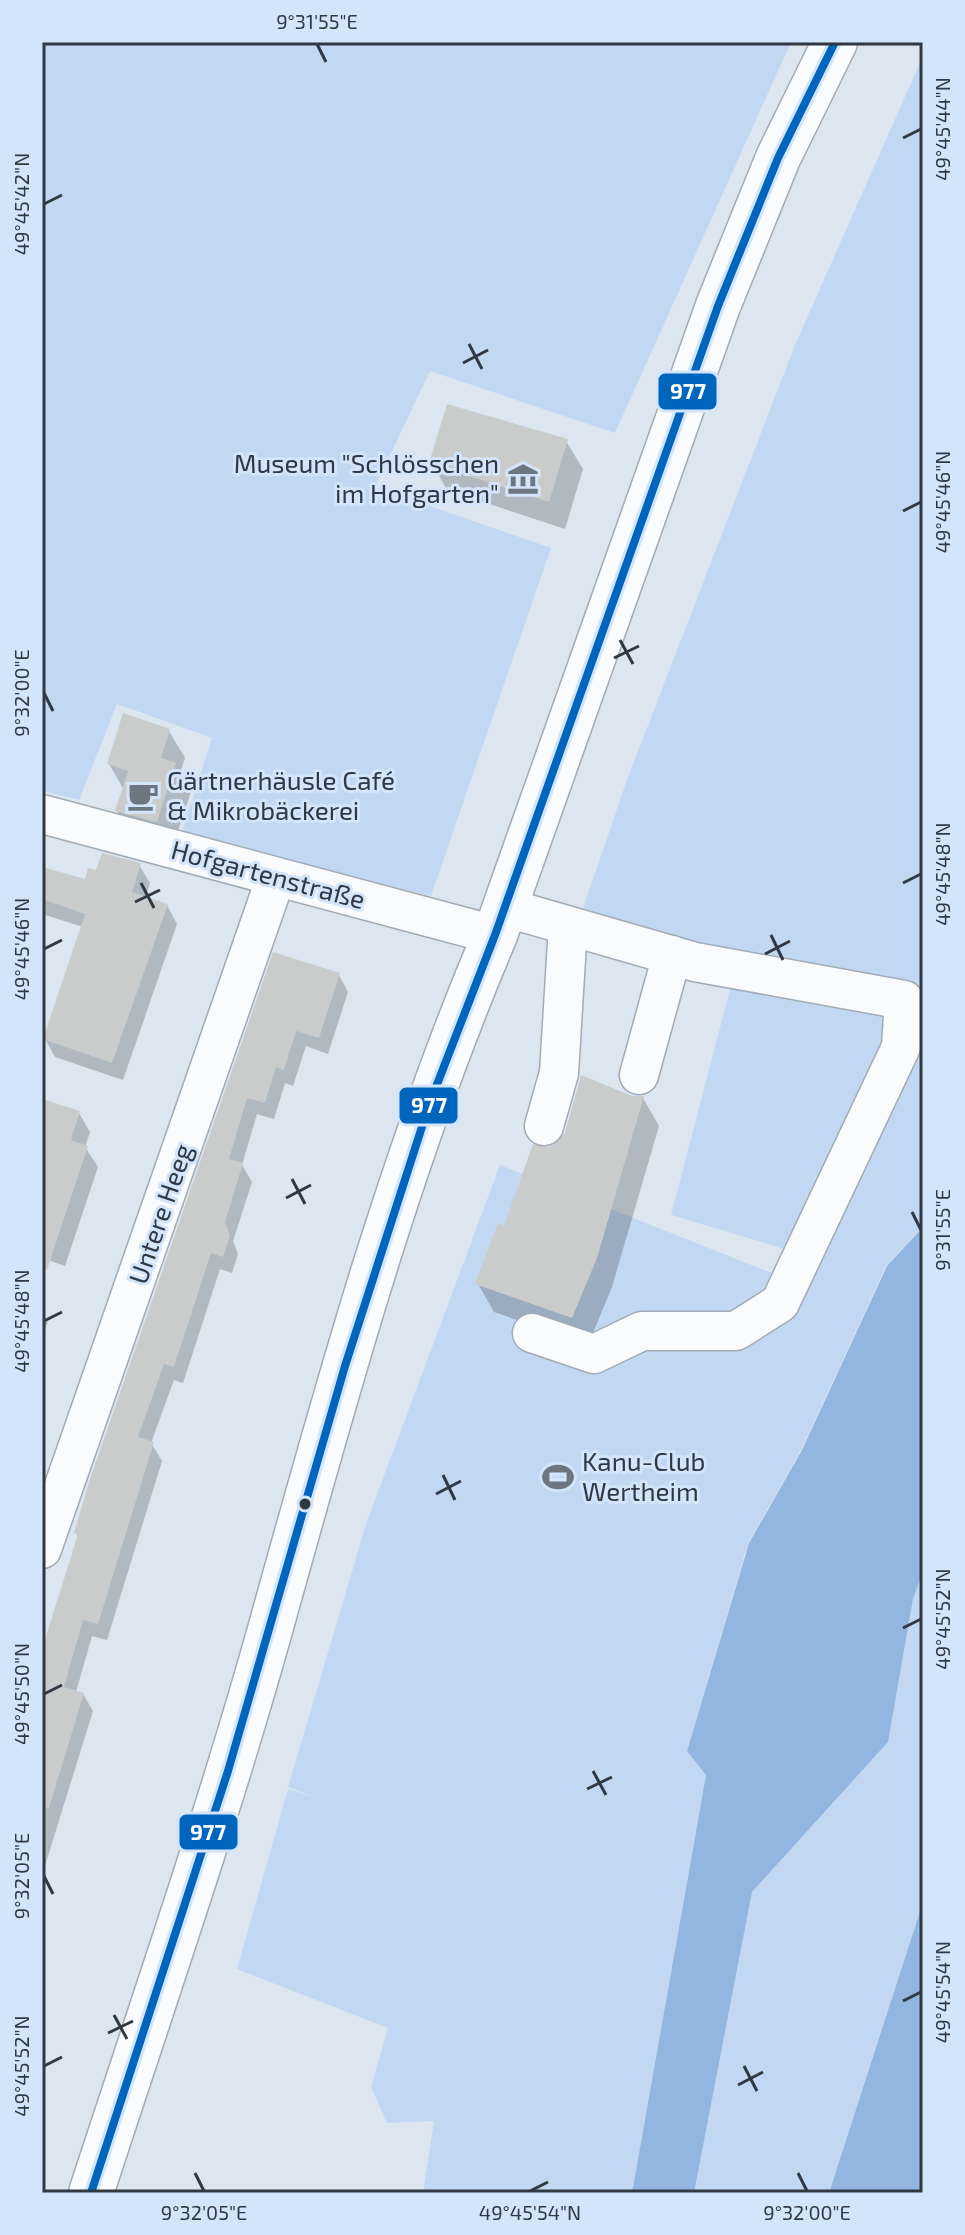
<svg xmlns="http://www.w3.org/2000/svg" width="965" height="2235" font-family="'Exo 2',sans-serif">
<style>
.green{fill:#c2d8f2}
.water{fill:#92b6df}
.shadow{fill:#0003}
.building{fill:#cacccb}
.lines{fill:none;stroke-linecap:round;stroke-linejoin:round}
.minor-casing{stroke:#a2abb4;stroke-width:41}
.major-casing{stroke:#a2abb4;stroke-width:47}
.minor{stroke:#fafbfd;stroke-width:38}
.major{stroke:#fafbfd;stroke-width:44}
.bus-1-casing{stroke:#d3e5fa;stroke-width:14}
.bus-1{stroke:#0065bd;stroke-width:8}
.ticks{fill:none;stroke:#303943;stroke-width:3}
.bus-dot{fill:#303943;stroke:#d3e5fa;stroke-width:3}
.labels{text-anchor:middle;stroke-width:6;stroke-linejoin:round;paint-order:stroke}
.poi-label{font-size:26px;fill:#303943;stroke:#d3e5fa;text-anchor:start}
.street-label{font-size:26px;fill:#303943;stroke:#d3e5fa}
.line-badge{stroke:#d3e5fa;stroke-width:3}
.badge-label{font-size:22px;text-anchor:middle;font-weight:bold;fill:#fff}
.neatline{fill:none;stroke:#303943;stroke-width:3}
.ticks-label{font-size:20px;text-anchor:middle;fill:#303943}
</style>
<rect width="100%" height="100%" fill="#dce6f1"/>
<g class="green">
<polygon points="42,42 791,42 615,433 430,371 375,487 551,548 431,896 181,836 212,738 117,704 79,800 42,791"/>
<polygon points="923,56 923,1226 886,1266 801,1450 748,1543 687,1751 706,1774 632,2193 423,2193 434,2121 387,2123 371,2087 388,2028 237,1969 288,1789 316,1798 288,1787 367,1521 500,1165 807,1287 818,1259 671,1215 739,955 581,914 628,777 795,345"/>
<polygon points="923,1571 923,1902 829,2193 694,2193 752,1892 888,1742 913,1599"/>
</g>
<g class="water">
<polygon points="923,1227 923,1571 913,1599 888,1742 752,1892 694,2193 632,2193 706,1775 687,1751 749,1543 802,1450 887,1266"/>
<polygon points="923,1902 923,2193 829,2193"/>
</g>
<g class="shadow">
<polygon points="566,441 583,469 565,529 447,490 431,462"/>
<polygon points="169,731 185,758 180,773 191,792 172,849 134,838 117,811 124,790 109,764"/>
<polygon points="139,865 150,883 145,898 167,905 177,924 123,1080 55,1057 45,1039 83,927 42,914 42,869 86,882 97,873"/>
<polygon points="275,954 339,975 348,992 328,1054 306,1046 293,1086 285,1083 274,1119 257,1114 242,1165 252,1182 233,1241 238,1254 232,1273 220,1269 183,1383 174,1380 151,1443 162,1461 107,1640 92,1636 76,1692 83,1694 93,1711 44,1869 42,1658 79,1538 76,1533"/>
<polygon points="632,1098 643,1098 659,1126 612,1287 588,1345 494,1312 478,1284 551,1149"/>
<polygon points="42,1101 79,1113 90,1132 85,1147 98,1167 65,1266 42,1258"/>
<polygon points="42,1312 48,1322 42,1338"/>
</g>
<g class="building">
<polygon points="447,404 568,439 549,502 429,463"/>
<polygon points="123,713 170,729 161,758 176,763 157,822 115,811 128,771 107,764"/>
<polygon points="102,853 141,863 132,892 168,904 112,1063 43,1039 85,914 42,899 42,867 85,879 88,868 96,870"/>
<polygon points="273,952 340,973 319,1038 296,1031 284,1070 276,1067 265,1103 247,1098 229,1159 243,1163 225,1222 230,1236 223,1257 211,1253 174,1367 164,1364 138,1437 154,1442 98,1624 83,1620 64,1687 84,1693 49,1808 42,1807 42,1649 78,1534 74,1533 89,1482"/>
<polygon points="581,1075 632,1096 644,1096 597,1258 572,1318 475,1284 498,1223 504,1226 533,1144 550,1147 565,1133"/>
<polygon points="42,1099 80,1111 71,1140 88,1146 47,1270 42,1269"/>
</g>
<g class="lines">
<defs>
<g id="minor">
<polyline points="42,814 495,935"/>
<polyline points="504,907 695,962 904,1000 901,1047 780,1303 736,1331 642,1331 594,1354 532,1333"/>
<polyline points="639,1075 672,955"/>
<polyline points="544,1126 559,1073 568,926"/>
<polyline points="42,1549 276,877"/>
</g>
<path id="major" d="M91,2193C152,2006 217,1819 270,1630C335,1396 400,1158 495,935L718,306L778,158L835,42"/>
</defs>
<use href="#minor" class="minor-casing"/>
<use href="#major" class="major-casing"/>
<use href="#minor" class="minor"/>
<use href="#major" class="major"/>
<defs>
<polyline id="bus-1" points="91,2193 228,1771 345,1366 429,1105 495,935 718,306 778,158 835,42"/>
</defs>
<use href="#bus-1" class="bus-1-casing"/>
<use href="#bus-1" class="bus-1"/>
</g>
<path class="ticks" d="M317,44L326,62M903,138L921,129M44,204L62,195M469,344L482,369M463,363L488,350M903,511L921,502M620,640L633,664M614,658L639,646M44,693L53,711M141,883L154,908M903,883L921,874M135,902L160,890M771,935L783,960M44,949L62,940M765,954L790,941M292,1179L305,1204M286,1198L311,1185M912,1212L921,1230M44,1321L62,1312M443,1475L455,1500M436,1494L461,1481M903,1628L921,1619M44,1694L62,1685M593,1771L606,1795M587,1789L612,1777M44,1876L53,1894M903,2001L921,1992M114,2015L127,2039M108,2033L133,2021M44,2066L62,2057M744,2066L757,2091M738,2085L763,2072M195,2173L204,2191M798,2173L807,2191M530,2191L548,2182"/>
<defs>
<symbol id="museum-bare" viewBox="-9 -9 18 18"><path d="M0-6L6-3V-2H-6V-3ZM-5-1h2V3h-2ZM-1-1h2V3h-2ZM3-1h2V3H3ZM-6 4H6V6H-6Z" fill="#6c7680" stroke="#d3e5fa" stroke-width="2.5" paint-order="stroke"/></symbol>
<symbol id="cafe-bare" viewBox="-9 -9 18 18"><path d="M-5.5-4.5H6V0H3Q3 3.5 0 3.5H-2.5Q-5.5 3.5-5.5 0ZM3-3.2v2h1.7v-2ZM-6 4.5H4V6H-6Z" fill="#6c7680" stroke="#d3e5fa" stroke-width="2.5" paint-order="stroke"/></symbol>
<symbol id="stadium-bare" viewBox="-9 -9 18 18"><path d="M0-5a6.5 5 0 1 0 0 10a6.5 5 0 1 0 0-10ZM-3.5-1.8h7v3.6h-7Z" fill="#6c7680" stroke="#d3e5fa" stroke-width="2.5" paint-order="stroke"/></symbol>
</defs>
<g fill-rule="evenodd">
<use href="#museum-bare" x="501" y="457" width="44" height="44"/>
<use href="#cafe-bare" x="121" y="774" width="44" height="44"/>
<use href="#stadium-bare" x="536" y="1455" width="44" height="44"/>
</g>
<circle class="bus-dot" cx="305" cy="1504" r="7"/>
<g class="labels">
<g class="poi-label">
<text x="499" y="473" text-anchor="end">Museum "Schlösschen<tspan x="499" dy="30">im Hofgarten"</tspan></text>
<text x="167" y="790">Gärtnerhäusle Café<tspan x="167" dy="30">&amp; Mikrobäckerei</tspan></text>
<text x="582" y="1471">Kanu-Club<tspan x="582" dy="30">Wertheim</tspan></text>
</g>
<g class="street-label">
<text transform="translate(268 875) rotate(15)" y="9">Hofgartenstraße</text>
<text transform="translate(161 1214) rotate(-71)" y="9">Untere Heeg</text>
</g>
</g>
<g class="line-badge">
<rect x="657" y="372" width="61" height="39" rx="8" fill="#0065bd"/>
<rect x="398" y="1086" width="61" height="39" rx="8" fill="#0065bd"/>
<rect x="178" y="1813" width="61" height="38" rx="8" fill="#0065bd"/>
</g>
<g class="badge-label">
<text x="688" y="399">977</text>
<text x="429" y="1113">977</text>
<text x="208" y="1840">977</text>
</g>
<rect width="965" height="2235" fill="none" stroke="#d3e5fa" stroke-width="88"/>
<rect x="44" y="44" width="877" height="2147" class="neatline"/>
<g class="ticks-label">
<text x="317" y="29">9°31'55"E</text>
<text transform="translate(943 129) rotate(-90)" y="7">49°45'44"N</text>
<text transform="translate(22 204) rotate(-90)" y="7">49°45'42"N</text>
<text transform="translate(943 502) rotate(-90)" y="7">49°45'46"N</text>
<text transform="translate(22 693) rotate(-90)" y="7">9°32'00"E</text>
<text transform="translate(943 874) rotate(-90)" y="7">49°45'48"N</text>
<text transform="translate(22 949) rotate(-90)" y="7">49°45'46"N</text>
<text transform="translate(943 1230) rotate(-90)" y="7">9°31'55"E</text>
<text transform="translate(22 1321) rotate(-90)" y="7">49°45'48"N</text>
<text transform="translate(943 1619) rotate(-90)" y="7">49°45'52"N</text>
<text transform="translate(22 1694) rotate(-90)" y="7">49°45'50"N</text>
<text transform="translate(22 1876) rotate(-90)" y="7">9°32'05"E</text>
<text transform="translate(943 1992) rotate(-90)" y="7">49°45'54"N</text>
<text transform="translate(22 2066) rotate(-90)" y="7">49°45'52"N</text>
<text x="204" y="2220">9°32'05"E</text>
<text x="530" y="2220">49°45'54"N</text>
<text x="807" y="2220">9°32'00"E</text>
</g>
</svg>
